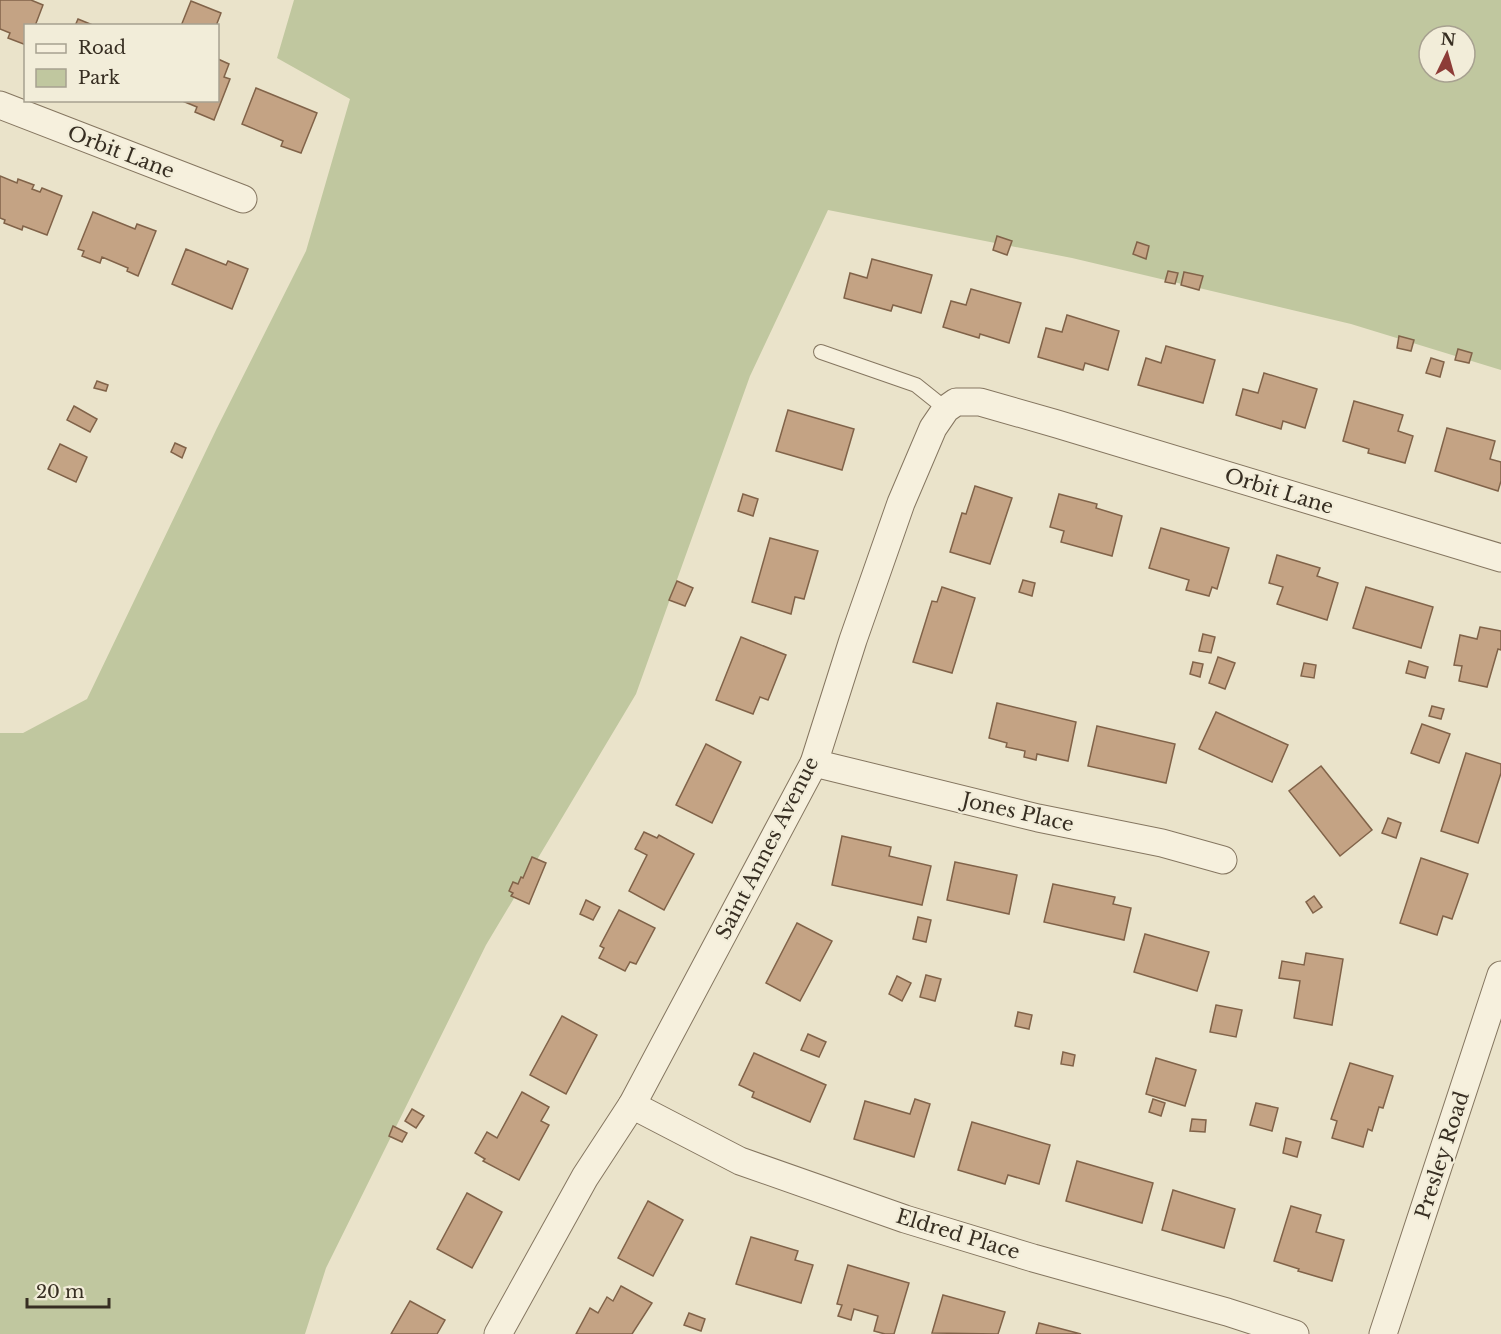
<svg xmlns="http://www.w3.org/2000/svg" width="1501" height="1334" font-family="'Libre Baskerville',serif">
<style>
.green{fill:#c0c79f;fill-rule:evenodd}
.building{fill:#c4a384;stroke:#816349;stroke-width:1.5}
.lines{fill:none;stroke-linecap:round;stroke-linejoin:round}
.lane-casing{stroke:#857660;stroke-width:16}
.street-casing{stroke:#857660;stroke-width:29}
.lane{stroke:#f6f0dd;stroke-width:14}
.street{stroke:#f6f0dd;stroke-width:27}
.labels{text-anchor:middle;stroke-width:4.5;stroke-linejoin:round;paint-order:stroke}
.street-label{font-size:20px;fill:#372e22;stroke:#f2edd9}
</style>
<rect width="100%" height="100%" fill="#eae3ca"/>
<path class="green" d="M294,0H1501V370L1351,324L1072,258L828,210L750,376L636,694L486,945L326,1268L305,1334H0V733H23L87,699L217,428L306,251L350,99L277,58ZM1429,36H1465V72H1429Z"/>
<g class="building">
<polygon points="0,0 31,0 43,5 35,26 26,26 26,45 8,38 10,33 0,29"/>
<polygon points="191,1 221,13 216,26 181,26"/>
<polygon points="78,19 95,26 75,26"/>
<polygon points="218,59 229,64 224,77 230,79 214,120 195,112 197,107 180,100 218,100"/>
<polygon points="256,88 317,113 301,153 281,146 283,141 242,124"/>
<polygon points="0,176 17,183 18,179 34,185 32,189 40,192 42,188 62,196 47,235 23,226 22,230 4,223 5,220 0,218"/>
<polygon points="93,212 135,229 137,224 156,231 138,276 127,271 128,268 102,257 100,263 82,256 84,251 78,249"/>
<polygon points="997,236 1012,241 1007,255 993,250"/>
<polygon points="1137,242 1149,246 1146,259 1133,254"/>
<polygon points="186,249 226,265 228,261 248,269 232,309 172,284"/>
<polygon points="872,259 932,275 921,313 893,305 891,311 844,298 850,273 867,278"/>
<polygon points="1168,271 1178,273 1175,284 1165,282"/>
<polygon points="1184,272 1203,276 1199,290 1181,285"/>
<polygon points="971,289 1021,303 1009,343 980,334 979,338 943,327 951,301 966,305"/>
<polygon points="1067,315 1119,331 1108,370 1085,363 1083,370 1038,357 1046,328 1062,332"/>
<polygon points="1399,336 1414,340 1411,351 1397,348"/>
<polygon points="1166,346 1215,360 1203,403 1138,385 1146,358 1161,363"/>
<polygon points="1458,349 1472,353 1469,363 1455,360"/>
<polygon points="1431,358 1444,362 1440,377 1426,373"/>
<polygon points="1264,373 1317,389 1305,428 1283,421 1281,429 1236,415 1243,389 1258,393"/>
<polygon points="97,381 108,385 106,391 94,388"/>
<polygon points="1354,401 1403,415 1398,431 1413,436 1405,463 1368,453 1369,449 1343,441"/>
<polygon points="74,406 97,419 90,432 67,420"/>
<polygon points="788,410 854,429 842,470 776,451"/>
<polygon points="1447,428 1495,441 1490,459 1501,462 1501,481 1498,491 1435,471"/>
<polygon points="175,443 186,448 182,458 171,452"/>
<polygon points="60,444 87,457 76,482 48,469"/>
<polygon points="975,486 1012,498 990,564 950,552 962,513 966,514"/>
<polygon points="743,494 758,499 753,516 738,511"/>
<polygon points="1059,494 1097,504 1096,508 1122,516 1112,556 1061,542 1064,531 1050,527"/>
<polygon points="1161,528 1229,548 1217,589 1212,587 1209,596 1186,590 1189,580 1149,568"/>
<polygon points="770,538 818,551 804,599 795,597 791,614 752,602"/>
<polygon points="1277,555 1320,568 1317,576 1338,583 1327,620 1277,604 1283,587 1269,583"/>
<polygon points="1023,580 1035,583 1032,596 1019,592"/>
<polygon points="677,581 693,588 685,606 669,600"/>
<polygon points="942,587 975,598 952,673 913,662 932,601 937,602"/>
<polygon points="1366,587 1433,607 1421,648 1353,628"/>
<polygon points="1480,627 1501,631 1501,650 1498,649 1487,687 1459,681 1462,666 1454,665 1460,635 1477,639"/>
<polygon points="1203,634 1215,637 1211,653 1199,651"/>
<polygon points="741,637 786,655 768,700 760,697 753,714 716,700"/>
<polygon points="1218,657 1235,663 1225,689 1209,683"/>
<polygon points="1409,661 1428,667 1425,678 1406,673"/>
<polygon points="1193,662 1203,664 1200,677 1190,674"/>
<polygon points="1304,663 1316,665 1314,678 1301,676"/>
<polygon points="997,703 1076,722 1068,761 1037,754 1036,760 1024,757 1025,751 1006,747 1007,743 989,738"/>
<polygon points="1432,706 1444,709 1441,719 1429,716"/>
<polygon points="1216,712 1288,745 1272,782 1199,749"/>
<polygon points="1422,724 1450,734 1439,763 1411,753"/>
<polygon points="1097,726 1175,744 1166,783 1088,766"/>
<polygon points="706,744 741,762 712,823 676,805"/>
<polygon points="1466,753 1501,764 1501,773 1478,843 1441,831"/>
<polygon points="1321,766 1372,830 1340,856 1289,791"/>
<polygon points="1388,818 1401,823 1396,838 1382,833"/>
<polygon points="644,832 657,838 659,835 694,854 664,910 629,891 647,855 635,849"/>
<polygon points="842,836 891,847 889,856 931,866 922,905 832,885"/>
<polygon points="532,857 546,863 529,904 511,896 513,893 509,891 513,882 518,884 521,877 523,878"/>
<polygon points="1421,858 1468,874 1452,919 1443,916 1437,935 1400,923"/>
<polygon points="955,862 1017,875 1009,914 947,900"/>
<polygon points="1053,884 1115,897 1113,904 1131,908 1124,940 1044,922"/>
<polygon points="1314,896 1322,907 1313,913 1306,902"/>
<polygon points="586,900 600,907 593,920 580,914"/>
<polygon points="619,910 655,928 636,964 630,962 625,971 599,958 604,948 600,946"/>
<polygon points="918,917 931,920 926,942 913,939"/>
<polygon points="797,923 832,941 800,1001 766,983"/>
<polygon points="1145,934 1209,952 1197,991 1134,972"/>
<polygon points="1306,953 1343,959 1332,1025 1294,1018 1300,981 1279,978 1282,961 1304,965"/>
<polygon points="926,975 941,979 935,1001 920,997"/>
<polygon points="897,976 911,983 902,1001 889,994"/>
<polygon points="1216,1005 1242,1010 1236,1037 1210,1032"/>
<polygon points="1018,1012 1032,1015 1029,1029 1015,1026"/>
<polygon points="562,1016 597,1035 566,1094 530,1075"/>
<polygon points="808,1034 826,1042 819,1057 801,1050"/>
<polygon points="1063,1052 1075,1055 1073,1066 1061,1064"/>
<polygon points="754,1053 826,1085 810,1122 752,1097 754,1092 739,1085"/>
<polygon points="1156,1058 1196,1070 1185,1106 1146,1094"/>
<polygon points="1350,1063 1393,1076 1383,1108 1379,1107 1372,1131 1368,1129 1363,1147 1332,1138 1337,1121 1331,1119"/>
<polygon points="522,1092 549,1107 541,1121 549,1125 519,1180 483,1161 485,1159 475,1153 487,1132 497,1138"/>
<polygon points="915,1099 930,1104 914,1157 854,1139 865,1101 910,1114"/>
<polygon points="1153,1099 1165,1103 1161,1116 1149,1112"/>
<polygon points="1256,1103 1278,1108 1272,1131 1250,1125"/>
<polygon points="412,1109 424,1116 416,1128 405,1121"/>
<polygon points="1192,1119 1206,1120 1205,1132 1190,1131"/>
<polygon points="972,1122 1050,1145 1039,1184 1008,1175 1005,1184 958,1170"/>
<polygon points="393,1126 407,1133 402,1142 389,1136"/>
<polygon points="1286,1138 1301,1142 1297,1157 1283,1153"/>
<polygon points="1077,1161 1153,1183 1142,1223 1066,1201"/>
<polygon points="1173,1190 1235,1209 1224,1248 1162,1230"/>
<polygon points="467,1193 502,1212 472,1268 437,1249"/>
<polygon points="648,1201 683,1220 653,1276 618,1258"/>
<polygon points="1291,1206 1321,1215 1316,1232 1344,1240 1332,1281 1298,1271 1299,1269 1274,1261"/>
<polygon points="751,1237 798,1251 795,1260 813,1265 801,1303 736,1284"/>
<polygon points="848,1265 909,1283 894,1334 885,1334 874,1331 878,1316 854,1309 851,1320 838,1316 842,1305 837,1304"/>
<polygon points="621,1286 652,1303 632,1334 576,1334 590,1308 598,1313 607,1297 613,1301"/>
<polygon points="943,1295 1005,1312 998,1334 932,1333"/>
<polygon points="410,1301 445,1320 437,1334 391,1334"/>
<polygon points="689,1313 705,1319 701,1331 684,1325"/>
<polygon points="1039,1323 1081,1334 1036,1334"/>
</g>
<g class="lines">
<defs>
<polyline id="lane" points="821,352 916,385 946,409"/>
<g id="street">
<polyline points="0,105 243,199"/>
<polyline points="814,763 1038,818 1162,843 1223,860"/>
<polyline points="632,1105 740,1161 905,1219 1033,1258 1227,1312 1295,1334"/>
<polyline points="498,1334 585,1177 632,1105 814,763 853,640 901,503 933,428 946,409 956,402 980,402 1057,424 1501,558"/>
<polyline points="1383,1334 1501,975"/>
</g>
</defs>
<use href="#lane" class="lane-casing"/>
<use href="#street" class="street-casing"/>
<use href="#lane" class="lane"/>
<use href="#street" class="street"/>
</g>
<g class="labels">
<g class="street-label">
<text transform="translate(121 152) rotate(21)" y="7">Orbit Lane</text>
<text transform="translate(1279 491) rotate(17)" y="7">Orbit Lane</text>
<text transform="translate(1018 812) rotate(13)" y="7">Jones Place</text>
<text transform="translate(767 848) rotate(-63)" y="7">Saint Annes Avenue</text>
<text transform="translate(1442 1155) rotate(-72)" y="7">Presley Road</text>
<text transform="translate(958 1234) rotate(17)" y="7">Eldred Place</text>
</g>
</g>
<rect x="24" y="24" width="195" height="78" fill="#f2edd9" stroke="#a7a190" stroke-width="1.5"/>
<rect x="36" y="44" width="30" height="9" fill="#f6f0dd" stroke="#a7a190" stroke-width="1.5"/>
<text x="78" y="54" font-size="18" fill="#372e22">Road</text>
<rect x="36" y="69" width="30" height="18" fill="#c0c79f" stroke="#a7a190" stroke-width="1.5"/>
<text x="78" y="84" font-size="18" fill="#372e22">Park</text>
<g transform="translate(1447 54) rotate(5)"><circle r="28" fill="#f2edd9" stroke="#a7a190" stroke-width="1.5"/>
<path d="M0-4.5L10 22L0 15L-10 22Z" fill="#8d3c37"/>
<text y="-9" font-size="16" font-weight="bold" text-anchor="middle" fill="#372e22">N</text>
</g>
<path d="M27 1298v9h82v-9" fill="none" stroke="#372e22" stroke-width="3"/>
<text x="36" y="1298" font-size="18" fill="#372e22" stroke="#f2edd9" stroke-width="4.5" paint-order="stroke">20 m</text>
</svg>
